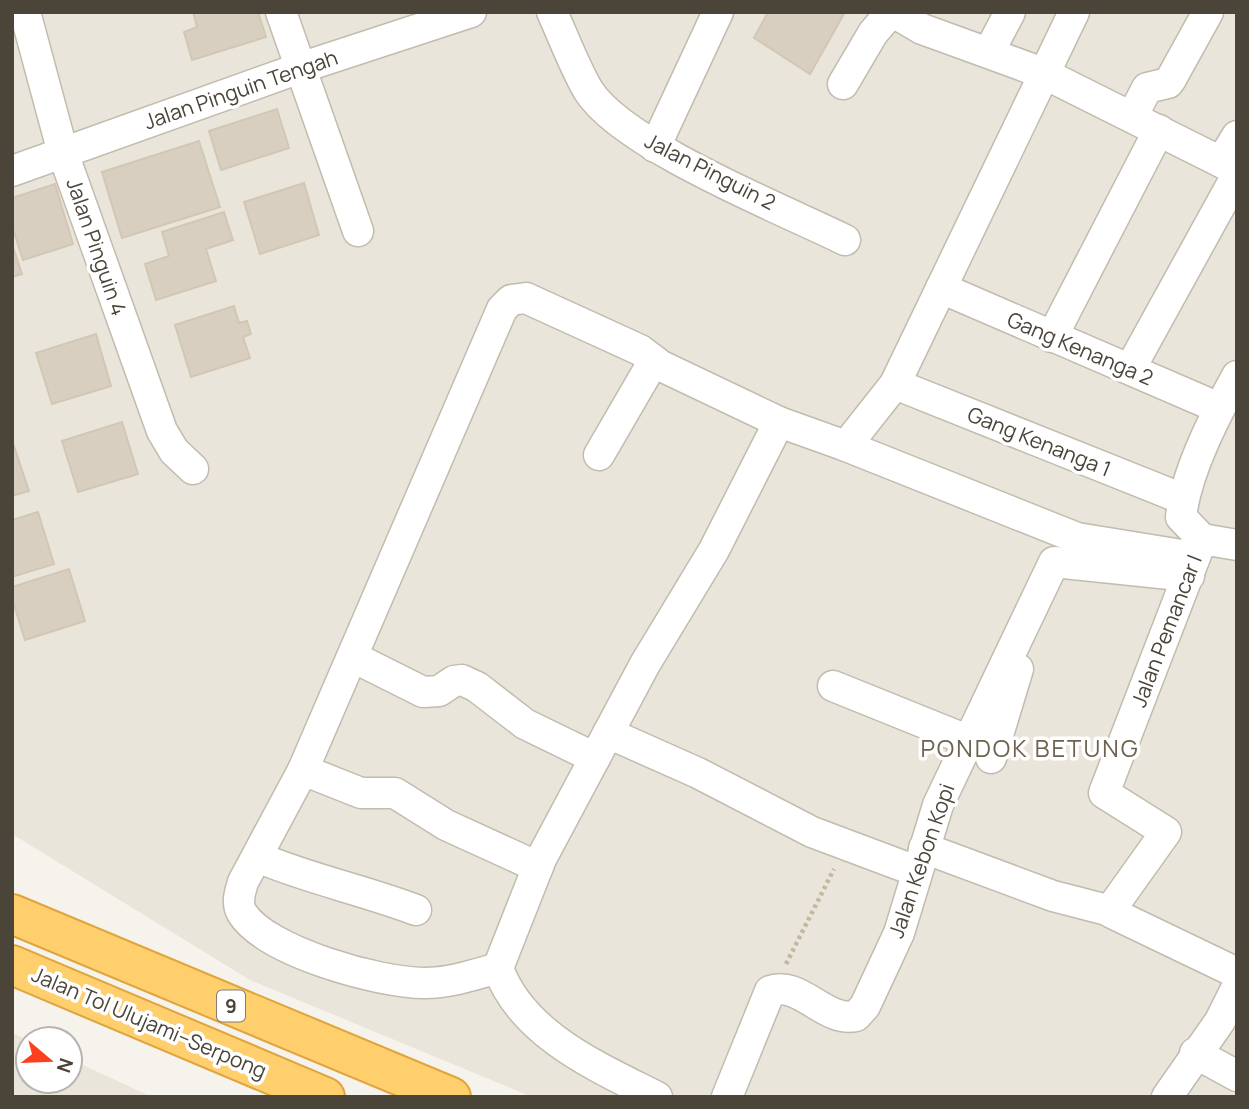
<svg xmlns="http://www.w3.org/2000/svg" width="1249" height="1109" font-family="Manrope,sans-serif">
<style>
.residential{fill:#eae5da}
.building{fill:#d8cfc1;stroke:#d3c7b4;stroke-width:2}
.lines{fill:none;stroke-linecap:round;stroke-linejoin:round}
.minor-casing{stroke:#c2bbae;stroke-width:33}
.motorway-casing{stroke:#e0a43c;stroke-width:42}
.path{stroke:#c4b79f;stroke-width:4.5;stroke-dasharray:3.5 3.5;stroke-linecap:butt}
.minor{stroke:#fff;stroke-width:30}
.motorway{stroke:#ffcf6e;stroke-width:38}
.labels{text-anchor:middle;stroke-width:7;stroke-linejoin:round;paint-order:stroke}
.shield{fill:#fff;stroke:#817c74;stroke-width:2}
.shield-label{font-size:19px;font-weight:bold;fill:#4b4439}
.street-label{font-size:21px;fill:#4b4439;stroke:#fff}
.quarter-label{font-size:24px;letter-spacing:2px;fill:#6e6250;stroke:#fff}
</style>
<rect width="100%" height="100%" fill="#f6f3ec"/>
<g class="residential">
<polygon points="12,12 1237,12 1237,1097 532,1097 250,980 12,834"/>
<polygon points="12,1033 28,1040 28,1081 70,1081 70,1059 152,1097 12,1097"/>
</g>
<g class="building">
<polygon points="193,12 258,12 266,37 192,60 184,32 197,27"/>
<polygon points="768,12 845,12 810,74 754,38"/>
<polygon points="277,109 289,148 221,170 209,131"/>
<polygon points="199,141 220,207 122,238 102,172"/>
<polygon points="304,183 319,235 260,254 244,202"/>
<polygon points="55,184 73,244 23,260 12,226 12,198"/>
<polygon points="224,212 233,240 206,249 216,281 156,300 145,264 169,256 162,232"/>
<polygon points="12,244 22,274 12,277"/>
<polygon points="234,306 239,323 247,321 251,334 243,337 250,358 191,377 175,325"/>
<polygon points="96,334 111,386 52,404 36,353"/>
<polygon points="122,422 138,474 78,492 62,441"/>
<polygon points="12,440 29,491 12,496"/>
<polygon points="38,512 54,564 12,577 12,520"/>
<polygon points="69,569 85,621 25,640 12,598 12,587"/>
</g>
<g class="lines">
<defs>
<g id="minor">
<polyline points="25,12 63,153 162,431 174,451 193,469"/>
<polyline points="281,12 358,231"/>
<path d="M552,12C564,38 574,66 588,90C622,145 782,209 845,240"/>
<polyline points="893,12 922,29 1043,73 1237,170"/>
<polyline points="989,52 1010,12"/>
<polyline points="843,84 873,33 891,12"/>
<polyline points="1132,117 1147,88 1168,83 1171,79 1208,12"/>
<polyline points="655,147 718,12"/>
<polyline points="1221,162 1237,136"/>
<polyline points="12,171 300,68 471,12"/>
<polyline points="941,288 1219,408"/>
<polyline points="1052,337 1159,130"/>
<polyline points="1130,369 1237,175"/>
<polyline points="895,384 1183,499"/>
<polyline points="846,446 1077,538 1194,557"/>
<polyline points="599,455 653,362 779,422 846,446 895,384 1074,12"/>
<path d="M1202,539L1181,517C1186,472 1215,416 1237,376"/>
<polyline points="1237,545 1202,539 1104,793 1166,832 1111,909 1112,913 1237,973"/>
<polyline points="353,657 423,692 439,691 454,681 462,680 477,687 525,724 595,758"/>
<polyline points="833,686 967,740"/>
<polyline points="608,733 698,773 812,832 916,871"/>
<polyline points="991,758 1018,669"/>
<polyline points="303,770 361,793 395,793 446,825 538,867"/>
<polyline points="924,848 1053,896 1111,911"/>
<path d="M257,857C309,879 363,890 416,910"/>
<path d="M498,968C474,975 449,983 424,983C380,983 266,952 242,913C236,903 240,892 243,882L303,770L502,309L511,300L526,298L640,350L656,362"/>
<polyline points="498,968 541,859 645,664 714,550 779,422"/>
<path d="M498,968C522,1035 598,1067 657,1097"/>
<polyline points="1195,1053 1237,1076"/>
<path d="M727,1097L770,991C800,980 825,1023 856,1016L865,1006L899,933L938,805L1054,562L1189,576"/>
<polyline points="1167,1097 1220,1021 1237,987"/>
</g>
<g id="motorway">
<polyline points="12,914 451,1097"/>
<polyline points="12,965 325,1097"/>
</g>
</defs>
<use href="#minor" class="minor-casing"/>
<use href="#motorway" class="motorway-casing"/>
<polyline class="path" points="786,964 834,869"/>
<use href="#minor" class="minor"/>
<use href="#motorway" class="motorway"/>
</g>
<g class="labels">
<rect class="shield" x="217" y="990.5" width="28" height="31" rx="5"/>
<g class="shield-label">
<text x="231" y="1013">9</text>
</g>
<g class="street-label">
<text transform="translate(241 90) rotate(-19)" y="7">Jalan Pinguin Tengah</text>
<text transform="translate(710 172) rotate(27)" y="7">Jalan Pinguin 2</text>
<text transform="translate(96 247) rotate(71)" y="7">Jalan Pinguin 4</text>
<text transform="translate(1080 349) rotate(23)" y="7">Gang Kenanga 2</text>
<text transform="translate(1039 442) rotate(22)" y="7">Gang Kenanga 1</text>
<text transform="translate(1167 631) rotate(-69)" y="7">Jalan Pemancar I</text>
<text transform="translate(922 861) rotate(-71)" y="7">Jalan Kebon Kopi</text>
<text transform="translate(149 1023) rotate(23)" y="7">Jalan Tol Ulujami–Serpong</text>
</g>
<g class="quarter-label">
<text x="1030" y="757">PONDOK BETUNG</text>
</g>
</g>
<rect width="1249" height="1109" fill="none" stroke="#4b4439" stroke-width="28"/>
<g transform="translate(49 1060) rotate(109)"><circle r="33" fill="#ffffff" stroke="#b7b4b0" stroke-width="2"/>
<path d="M0-5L12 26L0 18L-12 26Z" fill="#fc3f1d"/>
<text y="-10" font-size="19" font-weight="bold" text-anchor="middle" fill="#4b4439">N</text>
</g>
</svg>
